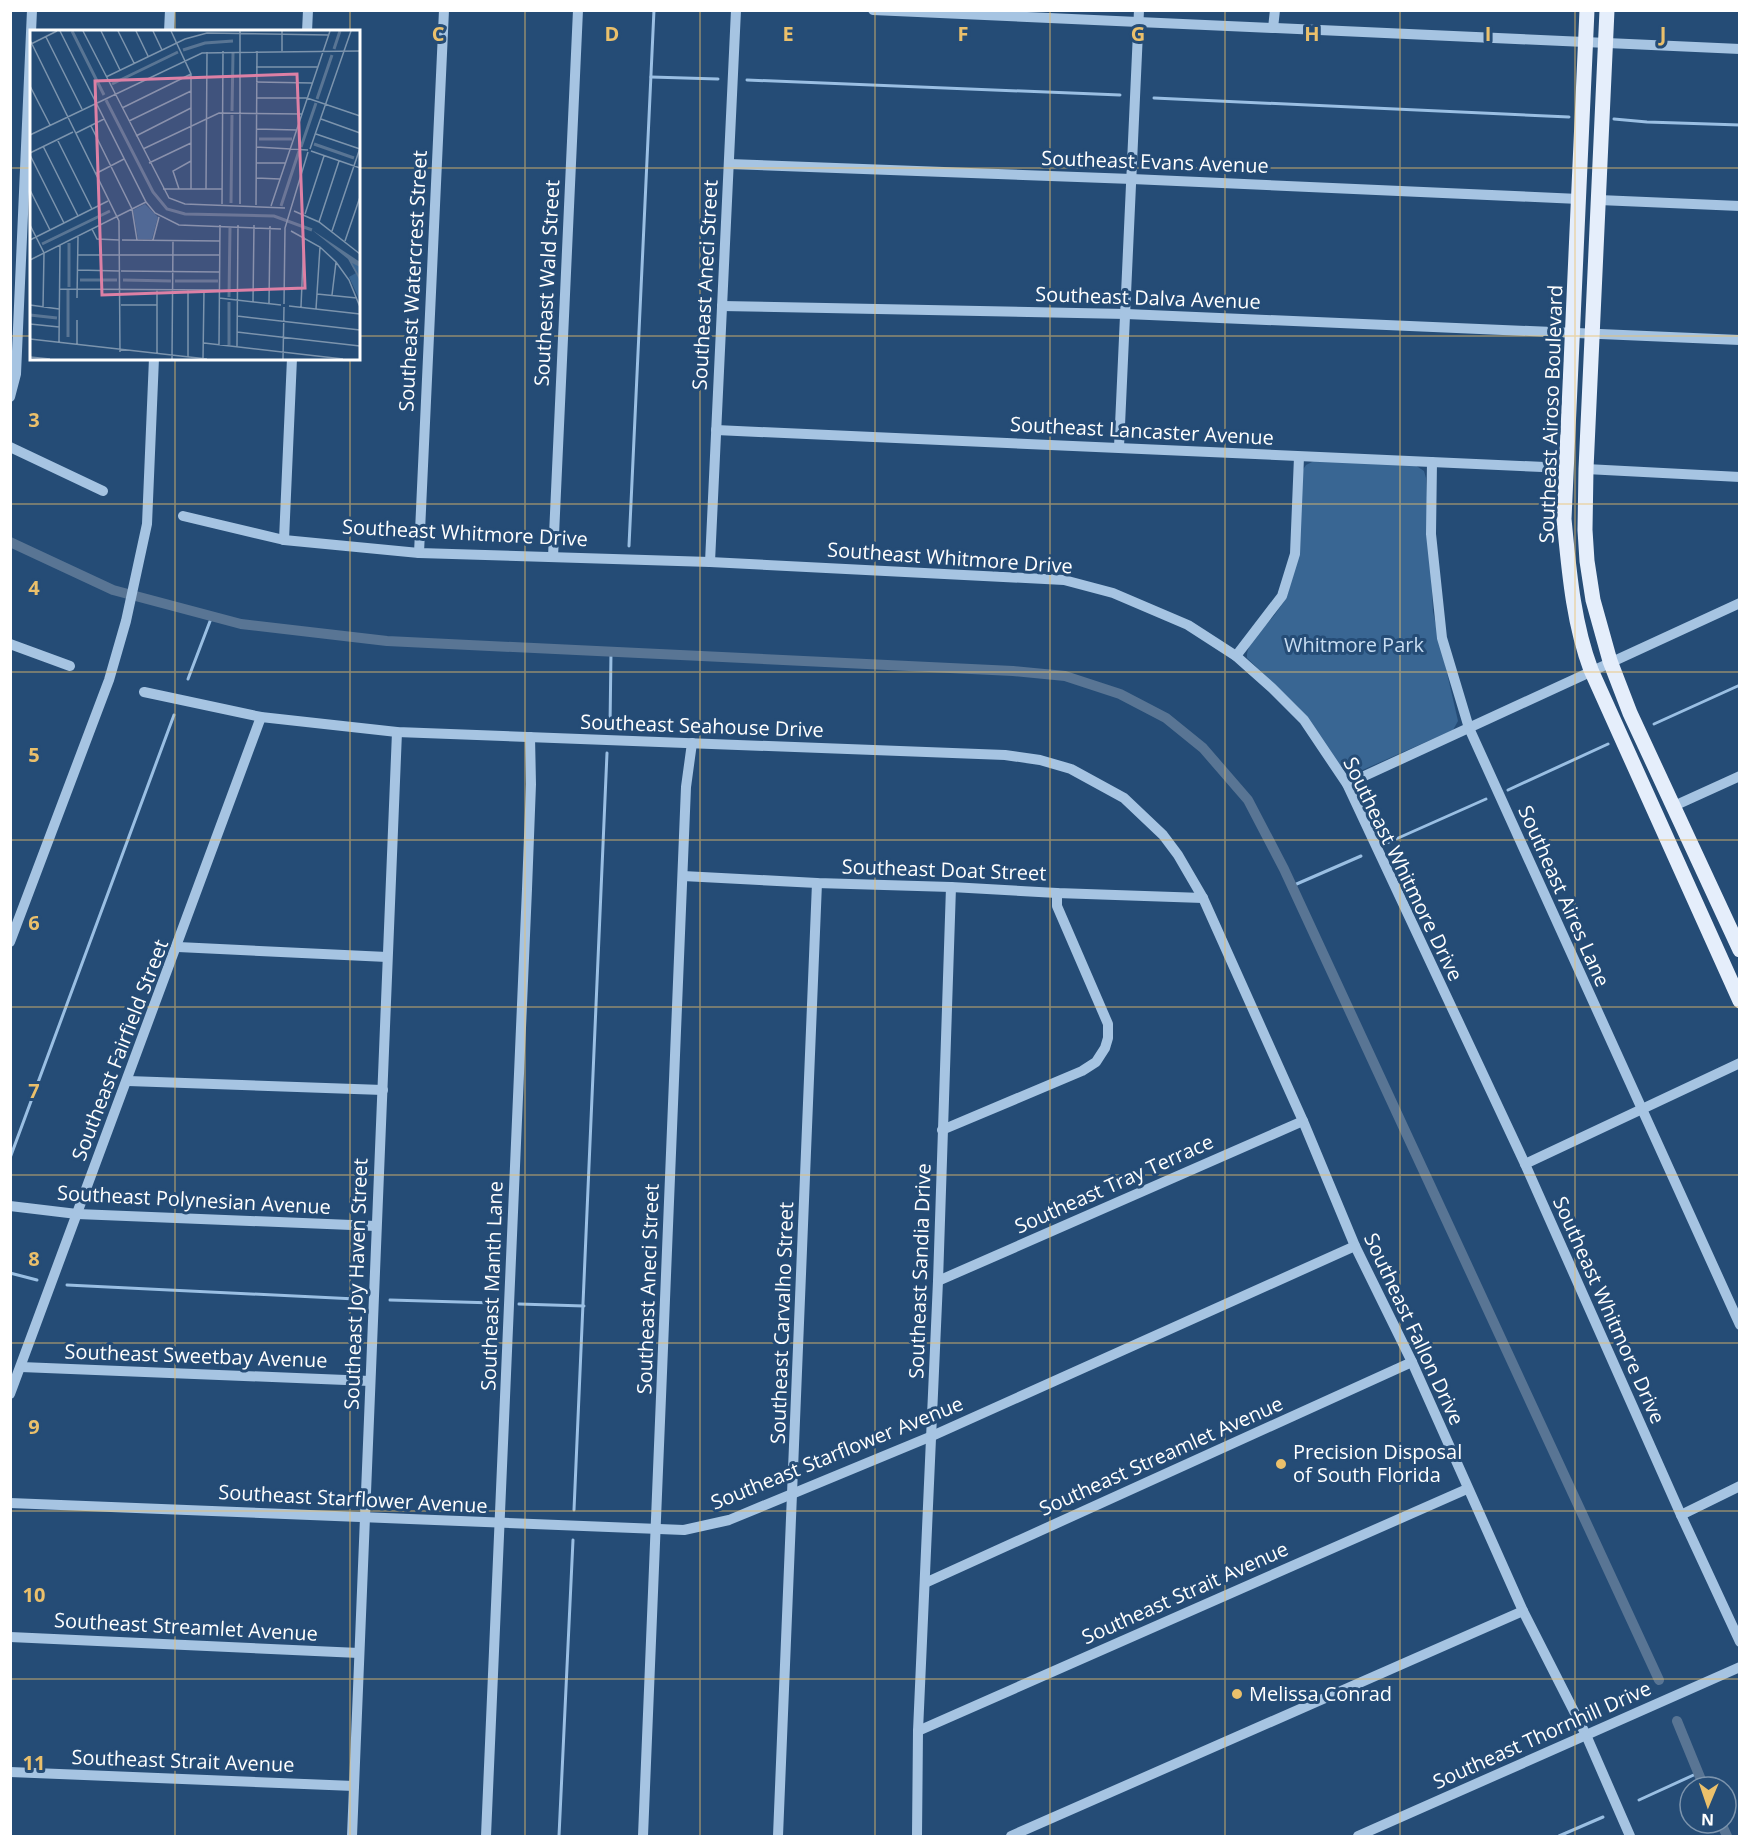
<svg xmlns="http://www.w3.org/2000/svg" width="1750" height="1847" font-family="'Open Sans',sans-serif">
<style>
.green{fill:#396693}
.lines{fill:none;stroke-linecap:round;stroke-linejoin:round}
.stream{stroke:#9abfe3;stroke-width:3}
.canal{stroke:#597594;stroke-width:10}
.minor{stroke:#a6c4e2;stroke-width:10}
.major{stroke:#e5eefb;stroke-width:15}
.grid{fill:none;stroke:#ebc06b;stroke-width:1.5;stroke-opacity:0.55}
.poi-dot{fill:#ebc06b;stroke:#254c76;stroke-width:2}
.labels{text-anchor:middle;stroke-width:6;stroke-linejoin:round;paint-order:stroke}
.street-label{font-size:20px;fill:#fff;stroke:#254c76}
.park-label{font-size:20px;fill:#c8ddf2;stroke:#254c76}
.poi-label{font-size:20px;fill:#fff;stroke:#254c76;text-anchor:start}
.inset-river{fill:none;stroke:#597594;stroke-width:3}
.inset-road{fill:none;stroke:#7c94ad;stroke-width:1.5}
.view{fill:#dd80a5;fill-opacity:0.15;stroke:#dd80a5;stroke-width:3}
.inset-edge{fill:none;stroke:#fff;stroke-width:3}
.grid-label{font-size:20px;text-anchor:middle;font-weight:bold;fill:#ebc06b;stroke:#254c76;stroke-width:6;stroke-linejoin:round;paint-order:stroke}
</style>
<rect width="100%" height="100%" fill="#254c76"/>
<path class="green" d="M1314,461L1415,465L1424,471L1426,478L1433,612L1458,721L1453,730L1358,772L1344,769L1337,762L1299,708L1247,658C1246,639 1269,625 1278,610C1282,605 1285,599 1288,593L1302,471L1306,465Z"/>
<g class="lines">
<g class="stream">
<polyline points="651,77 718,79"/>
<polyline points="747,80 1120,95"/>
<polyline points="1154,98 1569,117"/>
<polyline points="1614,119 1647,122 1740,125"/>
<polyline points="629,546 654,10"/>
<polyline points="188,679 212,616"/>
<polyline points="1654,724 1740,685"/>
<polyline points="610,727 611,652"/>
<polyline points="1508,790 1608,744"/>
<polyline points="1387,843 1486,799"/>
<polyline points="1292,886 1361,856"/>
<polyline points="10,1158 174,715"/>
<polyline points="10,1273 37,1280"/>
<polyline points="67,1285 356,1299"/>
<polyline points="390,1300 495,1303"/>
<polyline points="519,1304 584,1306"/>
<polyline points="574,1510 607,753"/>
<polyline points="1639,1800 1698,1773"/>
<polyline points="559,1836 573,1540"/>
<polyline points="1559,1836 1603,1817"/>
</g>
<g class="canal">
<polyline points="10,542 113,590 241,624 387,641 1013,671 1065,676 1120,694 1166,718 1203,748 1248,800 1284,869 1659,1680"/>
<polyline points="1677,1721 1704,1787"/>
<polyline points="1721,1823 1727,1836"/>
</g>
<g class="minor">
<polyline points="873,10 1740,49"/>
<polyline points="1273,28 1275,10"/>
<polyline points="169,32 170,10"/>
<polyline points="307,32 308,10"/>
<polyline points="729,164 1132,179 1579,199"/>
<polyline points="1599,200 1740,206"/>
<polyline points="722,306 1126,314 1740,340"/>
<polyline points="10,397 16,374 32,10"/>
<path d="M716,430C999,442 1282,456 1566,468"/>
<polyline points="10,447 103,491"/>
<polyline points="1119,447 1139,10"/>
<polyline points="1432,462 1431,534 1442,638 1469,728 1740,1325"/>
<polyline points="1586,469 1740,477"/>
<polyline points="183,516 284,540 419,553 710,562 1064,580 1113,593 1188,625 1236,656 1272,688 1304,720 1347,784 1525,1164 1681,1515 1740,1642"/>
<polyline points="284,540 292,358"/>
<polyline points="419,553 444,10"/>
<polyline points="553,557 578,10"/>
<polyline points="710,562 736,10"/>
<polyline points="10,644 70,666"/>
<polyline points="1236,656 1282,596 1295,554 1299,457"/>
<polyline points="144,692 261,717 397,732 1005,755 1040,760 1071,769 1124,798 1163,835 1178,855 1203,898 1303,1121 1355,1246 1412,1362 1523,1611 1586,1735 1630,1836"/>
<polyline points="1347,784 1740,603"/>
<polyline points="1674,806 1740,776"/>
<polyline points="683,876 817,883 951,887 1057,893 1203,898"/>
<polyline points="10,942 109,680 126,621 147,524 154,358"/>
<polyline points="178,947 387,957"/>
<polyline points="128,1081 383,1090"/>
<polyline points="942,1130 1082,1071 1096,1062 1105,1048 1108,1038 1108,1024 1057,906 1057,893"/>
<polyline points="1525,1164 1740,1063"/>
<polyline points="10,1206 77,1214 376,1226"/>
<polyline points="938,1281 1303,1121"/>
<polyline points="21,1367 370,1381"/>
<polyline points="10,1394 261,717"/>
<polyline points="10,1503 684,1530 729,1520 932,1436 1355,1246"/>
<polyline points="1681,1515 1740,1486"/>
<polyline points="925,1583 1412,1362"/>
<polyline points="10,1637 359,1653"/>
<polyline points="918,1731 1467,1489"/>
<polyline points="10,1772 354,1786"/>
<polyline points="352,1836 397,732"/>
<polyline points="486,1836 527,889 531,784 530,737"/>
<polyline points="643,1836 686,787 692,743"/>
<polyline points="778,1836 817,883"/>
<polyline points="917,1836 918,1731 938,1281 951,887"/>
<polyline points="1011,1836 1523,1611"/>
<polyline points="1358,1836 1740,1667"/>
</g>
<g class="major">
<path d="M1587,10L1564,519C1569,570 1573,622 1591,670L1740,1001"/>
<polyline points="1607,10 1586,469 1585,530 1587,561 1593,600 1610,661 1630,713 1740,950"/>
</g>
</g>
<path class="grid" d="M175,10V32M350,10V32M525,10V1836M700,10V1836M875,10V1836M1050,10V1836M1225,10V1836M1400,10V1836M1575,10V1836M10,168H32M358,168H1740M10,336H32M358,336H1740M175,358V1836M350,358V1836M10,504H1740M10,672H1740M10,840H1740M10,1007H1740M10,1175H1740M10,1343H1740M10,1511H1740M10,1679H1740"/>
<g class="poi-dot">
<circle cx="1281" cy="1464" r="6"/>
<circle cx="1237" cy="1694" r="6"/>
</g>
<g class="labels">
<g class="street-label">
<text transform="translate(1155 162) rotate(2)" y="7">Southeast Evans Avenue</text>
<text transform="translate(413 281) rotate(-87)" y="7">Southeast Watercrest Street</text>
<text transform="translate(547 283) rotate(-87)" y="7">Southeast Wald Street</text>
<text transform="translate(705 285) rotate(-87)" y="7">Southeast Aneci Street</text>
<text transform="translate(1148 298) rotate(2)" y="7">Southeast Dalva Avenue</text>
<text transform="translate(1551 414) rotate(-88)" y="7">Southeast Airoso Boulevard</text>
<text transform="translate(1142 431) rotate(3)" y="7">Southeast Lancaster Avenue</text>
<text transform="translate(465 533) rotate(3)" y="7">Southeast Whitmore Drive</text>
<text transform="translate(950 558) rotate(4)" y="7">Southeast Whitmore Drive</text>
<text transform="translate(702 726) rotate(2)" y="7">Southeast Seahouse Drive</text>
<text transform="translate(1403 869) rotate(64)" y="7">Southeast Whitmore Drive</text>
<text transform="translate(944 870) rotate(2)" y="7">Southeast Doat Street</text>
<text transform="translate(1564 896) rotate(66)" y="7">Southeast Aires Lane</text>
<text transform="translate(120 1050) rotate(-69)" y="7">Southeast Fairfield Street</text>
<text transform="translate(1114 1184) rotate(-24)" y="7">Southeast Tray Terrace</text>
<text transform="translate(194 1200) rotate(3)" y="7">Southeast Polynesian Avenue</text>
<text transform="translate(920 1271) rotate(-88)" y="7">Southeast Sandia Drive</text>
<text transform="translate(356 1284) rotate(-88)" y="7">Southeast Joy Haven Street</text>
<text transform="translate(492 1286) rotate(-88)" y="7">Southeast Manth Lane</text>
<text transform="translate(648 1289) rotate(-88)" y="7">Southeast Aneci Street</text>
<text transform="translate(1609 1310) rotate(66)" y="7">Southeast Whitmore Drive</text>
<text transform="translate(782 1323) rotate(-88)" y="7">Southeast Carvalho Street</text>
<text transform="translate(1414 1329) rotate(65)" y="7">Southeast Fallon Drive</text>
<text transform="translate(196 1356) rotate(2)" y="7">Southeast Sweetbay Avenue</text>
<text transform="translate(837 1453) rotate(-22)" y="7">Southeast Starflower Avenue</text>
<text transform="translate(1161 1456) rotate(-24)" y="7">Southeast Streamlet Avenue</text>
<text transform="translate(353 1499) rotate(3)" y="7">Southeast Starflower Avenue</text>
<text transform="translate(1185 1593) rotate(-24)" y="7">Southeast Strait Avenue</text>
<text transform="translate(186 1627) rotate(3)" y="7">Southeast Streamlet Avenue</text>
<text transform="translate(1542 1735) rotate(-24)" y="7">Southeast Thornhill Drive</text>
<text transform="translate(183 1761) rotate(2)" y="7">Southeast Strait Avenue</text>
</g>
<g class="park-label">
<text x="1354" y="652">Whitmore Park</text>
</g>
<g class="poi-label">
<text x="1293" y="1459">Precision Disposal<tspan x="1293" dy="23">of South Florida</tspan></text>
<text x="1249" y="1701">Melissa Conrad</text>
</g>
</g>
<g transform="translate(30 30)">
<rect width="330" height="330" fill="#254c76"/>
<path d="M115,174L128,187L122,209H108L103,180ZM324,231L330,235V271L319,247L326,243L321,234Z" fill="#396693"/>
<path d="M282,200L330,232V237L322,233L330,247V251L318,229Z" fill="#597594"/>
<path class="inset-river" d="M42,1L74,65M304,19L310,1M153,20L175,13L203,11M82,54L148,22M287,69L302,25M76,70L123,162L137,179L155,184L244,186L282,200M202,81L203,23M229,109H262M284,114L324,128M271,117L286,73M201,173L202,85M251,176L269,121M12,214L80,181M50,250H87M93,250L141,251M145,251H188M39,257V213M199,267L200,198M199,272V315M0,285L27,288M38,307V260"/>
<path class="inset-road" d="M30,1L116,172L125,183L149,195L251,199M53,1L139,168L155,174L255,178M71,1L90,40M88,1L104,33M106,1L118,26M123,1L132,20M141,1L161,44V159M210,1V174M16,7L52,79M0,10L89,191L90,322M1,14L27,1M252,21V1M226,37H288M76,47L155,9L177,3L298,5M226,52L282,53M0,56L20,95M226,68H277L330,86M92,78L161,44M291,89L330,103M99,91L161,61M61,96L102,179L107,210M226,99L267,100M46,103L74,89M286,104L330,119M0,105L172,23L330,21M106,106L161,78M27,109L62,179M13,116L48,186M226,117L278,120M113,119L189,83L272,84M280,119L321,1M281,121L330,138M0,123L43,102M0,125L34,193M119,133L161,113M226,133H255M65,144L94,129M226,148L250,149M133,159H192M149,159L143,141L161,131M176,159L177,22M0,160L20,200M192,174L193,21M226,175L227,21M241,176L300,1M264,181L289,192L330,224M275,184L294,126M289,192L309,131M0,195L14,223L13,277M62,199L67,209L89,210M261,201L290,217L306,232L319,250L330,277M302,201L330,118M0,210L78,171M92,210L190,211M123,210L129,187M315,211L330,167M48,225H190M0,230L116,172M48,240L89,241M91,241L189,242M29,259L189,260M287,264L327,268M302,265L306,232M47,268L48,207M189,268L251,275M223,272L224,195M239,274L240,196M254,274L255,198L278,122M0,275L29,279M91,275H127M259,276L330,284M271,277L274,207M286,279L290,217M207,286L330,300M0,294L29,297M207,302L330,316M0,309L177,329M29,312L30,215M174,313L313,329M47,314V290M189,315L190,195M207,317L208,195M127,323V259M0,327L20,329M158,327V260M142,329L143,210M173,329L174,260M253,329L254,277"/>
<path class="view" d="M267,44L275,258L72,265L65,51Z"/>
<rect width="330" height="330" class="inset-edge"/>
</g>
<g class="grid-label">
<text x="438" y="41">C</text>
<text x="612" y="41">D</text>
<text x="788" y="41">E</text>
<text x="963" y="41">F</text>
<text x="1138" y="41">G</text>
<text x="1312" y="41">H</text>
<text x="1488" y="41">I</text>
<text x="1663" y="41">J</text>
<text x="34" y="427">3</text>
<text x="34" y="595">4</text>
<text x="34" y="762">5</text>
<text x="34" y="930">6</text>
<text x="34" y="1098">7</text>
<text x="34" y="1266">8</text>
<text x="34" y="1434">9</text>
<text x="34" y="1602">10</text>
<text x="34" y="1770">11</text>
</g>
<rect width="1750" height="1847" fill="none" stroke="#ffffff" stroke-width="24"/>
<g transform="translate(1708 1805) rotate(182)"><circle r="28" fill="#254c76" stroke="#7c94ad" stroke-width="1.5"/>
<path d="M0-4.5L10 22L0 15L-10 22Z" fill="#ebc06b"/>
<text y="-9" font-size="16" font-weight="bold" text-anchor="middle" fill="#ffffff">N</text>
</g>
</svg>
